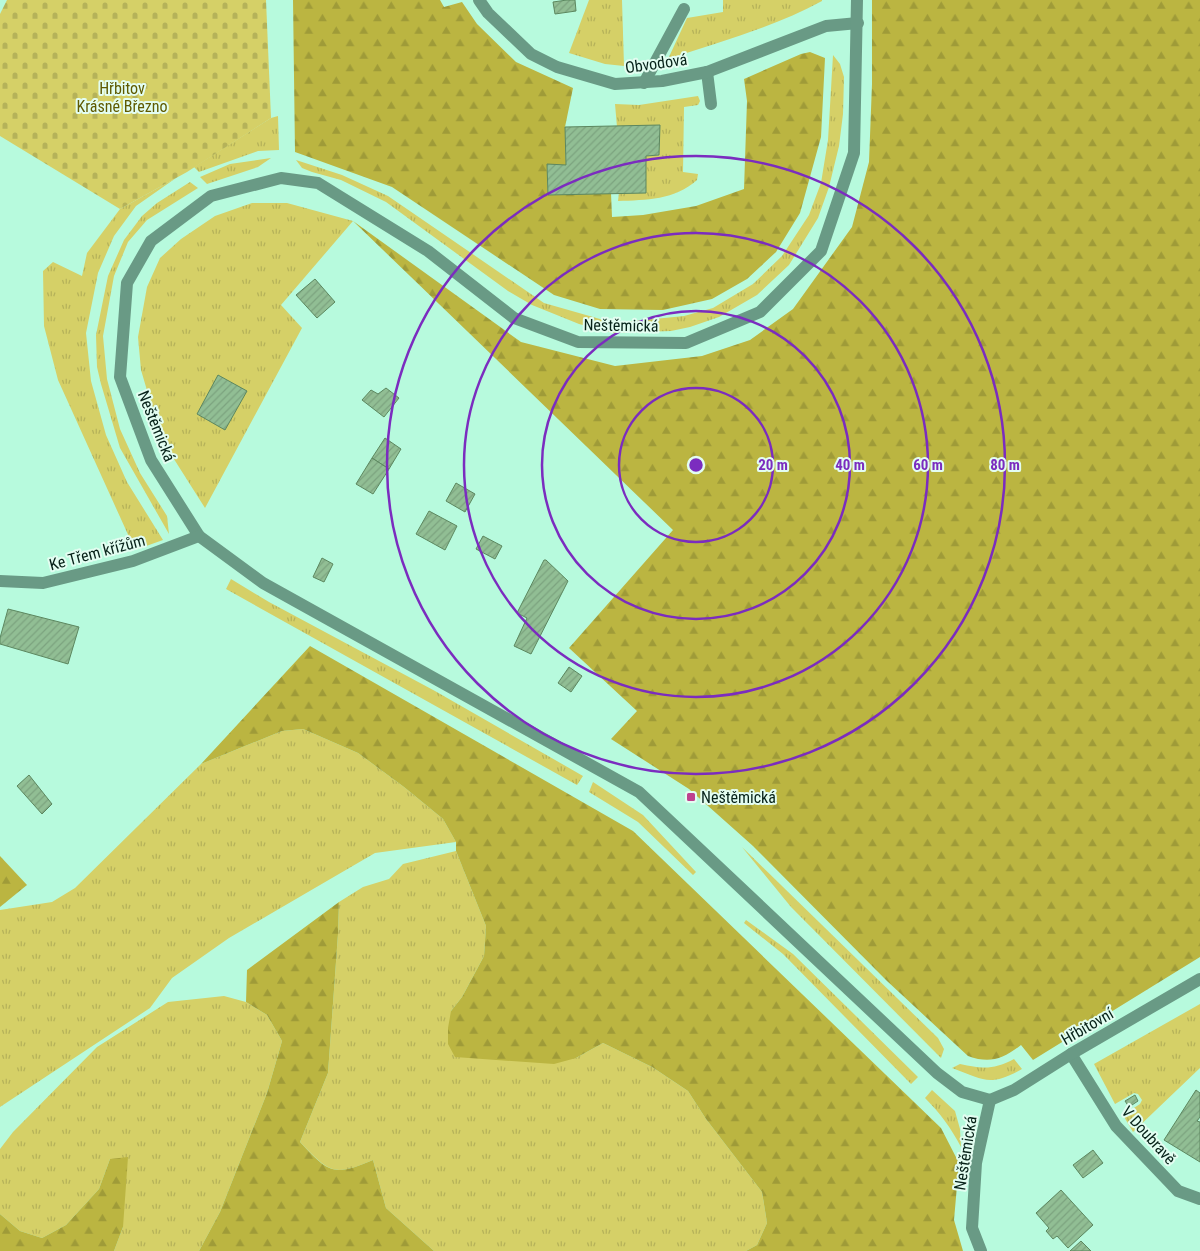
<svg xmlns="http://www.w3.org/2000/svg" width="1200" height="1251" font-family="'Roboto Condensed',sans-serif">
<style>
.grass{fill:url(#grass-tufts)}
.forest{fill:url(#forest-firs)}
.cemetery{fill:url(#cemetery-stones)}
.building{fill:url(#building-hatch);stroke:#5c875f}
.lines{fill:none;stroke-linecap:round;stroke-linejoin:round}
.service{stroke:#699a85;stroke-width:12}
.minor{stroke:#699a85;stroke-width:12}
.ring{fill:none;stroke:#7b2cbf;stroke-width:2.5}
.poi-dot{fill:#be408e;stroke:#e3fdf1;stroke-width:2}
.labels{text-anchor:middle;stroke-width:4;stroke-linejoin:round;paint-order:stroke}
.street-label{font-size:16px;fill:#062118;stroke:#e3fdf1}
.park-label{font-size:16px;fill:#5f5a00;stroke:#e3fdf1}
.poi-label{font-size:16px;fill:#062118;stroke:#e3fdf1;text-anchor:start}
.centre{fill:#7b2cbf;stroke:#e3fdf1;stroke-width:2.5}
.ring-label{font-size:15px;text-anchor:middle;font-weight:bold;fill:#7b2cbf;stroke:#e3fdf1;stroke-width:4;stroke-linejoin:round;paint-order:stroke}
</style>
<defs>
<pattern id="grass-tufts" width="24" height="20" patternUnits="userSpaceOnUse" patternTransform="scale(1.25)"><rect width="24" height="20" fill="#d5d067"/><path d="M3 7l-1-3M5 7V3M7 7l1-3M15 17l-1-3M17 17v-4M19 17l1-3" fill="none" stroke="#b5b259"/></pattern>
<pattern id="forest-firs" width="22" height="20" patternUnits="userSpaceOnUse" patternTransform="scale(1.25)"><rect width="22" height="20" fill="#bbb541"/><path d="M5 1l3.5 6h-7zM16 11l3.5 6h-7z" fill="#9f9b38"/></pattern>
<pattern id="cemetery-stones" width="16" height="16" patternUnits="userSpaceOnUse" patternTransform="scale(1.25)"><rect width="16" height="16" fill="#d5d067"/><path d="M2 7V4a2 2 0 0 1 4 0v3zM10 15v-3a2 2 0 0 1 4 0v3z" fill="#b5b259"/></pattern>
<pattern id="building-hatch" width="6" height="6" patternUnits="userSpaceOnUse" patternTransform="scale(1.25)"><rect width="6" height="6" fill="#91be94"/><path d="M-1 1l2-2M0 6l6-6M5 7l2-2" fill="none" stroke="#7ca37f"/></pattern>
</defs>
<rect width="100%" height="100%" fill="#b7fadd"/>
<g class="grass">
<polygon points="589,0 622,0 624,66 605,64 569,53"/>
<path d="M723,0H822V1C774,27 720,42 668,59L687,18L723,12Z"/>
<polygon points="833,55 840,64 844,77 843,114 839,146 829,187 818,218 789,265 757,295 719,317 690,327 671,331 613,333 579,324 532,305 508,291 386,202 341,180 312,172 302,168 296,160 342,175 388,196 544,303 614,323 684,316 713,308 753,284 782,256 809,215 821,183 828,140"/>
<path d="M698,96L700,101L698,105L684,107L683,172L698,174L697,180C675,200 646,200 618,201L619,193L646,192V156L659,155L660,126L617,127L615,104L639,105Z"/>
<polygon points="278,116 279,150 258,151 199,172 194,167 271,118"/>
<polygon points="271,158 258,167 207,184 200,177 230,164"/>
<polygon points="176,178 136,206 114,236 98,273 86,333 91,381 106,435 127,482 163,540 135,550 58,380 44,326 43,271 53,262 82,276 87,253 120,209"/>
<polygon points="190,182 198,188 147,220 128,242 114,276 103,336 107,379 120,429 140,473 167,516 169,534 120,448 101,384 97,367 96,335 108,276 124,240 142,216 157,203"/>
<polygon points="252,203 287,203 353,221 281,305 302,328 205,508 172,456 156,421 141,370 138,337 147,287 160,258 181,239 215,216"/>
<polygon points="231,579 269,602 435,691 583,776 577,785 226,589"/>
<polygon points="303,729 358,753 404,787 443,819 456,842 375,853 308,892 229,938 172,978 150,1008 0,1107 0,910 52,902 75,888 201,764 282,731"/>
<polygon points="593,782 643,815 696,872 693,875 638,822 589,792"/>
<polygon points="742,847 938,1038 944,1049 941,1058 791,907"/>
<path d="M456,851L486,926L484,956L462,997L451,1011L576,1058L603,1043L652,1067L688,1091L706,1119L762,1192L767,1223L757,1245L746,1251H434L386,1208L373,1160C333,1177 330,1173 300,1142L328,1073L338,934L339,902L363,887L389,879L403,864Z"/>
<polygon points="746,920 793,954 918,1077 911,1084 783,954 744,923"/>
<polygon points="224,996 246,1002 267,1015 282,1041 267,1093 220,1212 199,1251 114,1251 123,1227 110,1159 99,1189 66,1225 42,1238 20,1231 0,1214 0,1149 13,1132 97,1047 168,1002"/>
<polygon points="1200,1004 1200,1068 1133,1132 1123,1115 1140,1104 1142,1100 1138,1094 1134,1093 1115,1104 1094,1064"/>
<path d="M1014,1059L1022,1069C989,1087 985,1080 952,1068L960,1064C983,1069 993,1070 1014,1059Z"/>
<path d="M932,1090L955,1111L960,1129L961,1147C951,1128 940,1113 925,1098Z"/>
</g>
<g class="forest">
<polygon points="293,0 440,0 444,7 462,2 477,24 516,62 573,88 565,127 566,165 547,165 548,195 611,193 612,217 643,215 696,206 744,189 747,101 744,79 801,54 810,52 825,58 821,137 800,213 776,252 747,279 712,299 663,310 600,309 554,295 392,187 295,152"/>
<path d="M872,0H1200V957L1033,1060L1021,1045C1003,1059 990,1064 968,1056L887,981L753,846L689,789L611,739L637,711L569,648L673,530L353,221L521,342L615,366L702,356L750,340L793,309L852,227L869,162L872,84Z"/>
<polygon points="310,646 633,831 941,1128 959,1163 954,1220 963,1251 746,1251 757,1245 767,1223 762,1192 706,1119 688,1091 652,1067 603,1043 576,1058 554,1064 455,1057 448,1044 448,1028 451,1011 462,997 484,956 486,926 456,851 456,842 443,819 404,787 358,753 303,729 282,731 201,764"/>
<polygon points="0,856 27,885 0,907"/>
<path d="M339,902L338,934L328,1073L300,1142C329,1173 333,1177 373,1160L386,1208L434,1251H199L220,1212L267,1093L282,1041L267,1015L246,1002L247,970Z"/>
<polygon points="128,1157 123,1227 114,1251 0,1251 0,1214 20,1231 42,1238 66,1225 99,1189 110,1159"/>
</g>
<polygon class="cemetery" points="7,0 266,0 271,118 187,172 120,209 0,136 0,14"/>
<g class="building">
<polygon points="567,0 575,0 576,11 555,14 553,2"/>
<polygon points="660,125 659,155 646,156 646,193 548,195 547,164 566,165 565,127"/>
<polygon points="315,279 335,302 317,318 296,295"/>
<polygon points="218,375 247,391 225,430 197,414"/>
<polygon points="386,388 399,398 384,417 362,400 371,390 378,394"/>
<polygon points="385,438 401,449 389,469 372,458"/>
<polygon points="372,458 389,469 373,494 356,484"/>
<polygon points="456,483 475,494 465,512 446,501"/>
<polygon points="429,511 457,526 445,550 416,534"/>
<polygon points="483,536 502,546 495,559 476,549"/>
<polygon points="322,558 333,564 324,582 313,577"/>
<polygon points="544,560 546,560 568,581 531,654 514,646 527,618 517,613"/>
<polygon points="8,609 79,627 68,664 0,644 0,638"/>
<polygon points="569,667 582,676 571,692 558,683"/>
<polygon points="29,775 52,804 42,814 17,786"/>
<polygon points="1196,1090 1200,1093 1200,1117 1197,1121 1200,1122 1200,1162 1164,1140"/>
<polygon points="1135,1095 1138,1101 1129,1107 1125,1101"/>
<polygon points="1093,1150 1103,1163 1083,1178 1073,1165"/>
<polygon points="1061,1190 1093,1225 1068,1248 1057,1236 1053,1239 1046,1231 1049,1228 1036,1213"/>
<polygon points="1081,1241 1091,1251 1070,1251"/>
</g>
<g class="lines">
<g class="service">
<polyline points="707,72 711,104"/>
<polyline points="644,83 684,9"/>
</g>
<g class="minor">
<polyline points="479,0 488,13 531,54 557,67 615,84 662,81 707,72 826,26 858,23"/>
<polyline points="857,0 854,153 821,251 760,312 686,343 578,342 514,318 428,251 318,183 281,178 211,196 151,241 127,283 120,377 151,460 199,536 263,583 639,792 937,1073 962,1092 990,1100"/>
<polyline points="0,581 43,583 133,561 199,536"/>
<polyline points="1071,1054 1116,1126 1178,1191 1200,1199"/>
<polyline points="990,1100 1014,1090 1071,1054 1200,979"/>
<polyline points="981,1251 972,1228 976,1163 990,1100"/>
</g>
</g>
<g class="ring">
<circle cx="696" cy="465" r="77"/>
<circle cx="696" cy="465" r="154"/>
<circle cx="696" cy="465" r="232"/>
<circle cx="696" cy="465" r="309"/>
</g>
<rect class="poi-dot" x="686" y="792" width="10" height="10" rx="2.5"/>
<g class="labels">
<g class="street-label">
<text transform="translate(656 63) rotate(-8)" y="6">Obvodová</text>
<text transform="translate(621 325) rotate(1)" y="6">Neštěmická</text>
<text transform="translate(157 426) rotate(68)" y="6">Neštěmická</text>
<text transform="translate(97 552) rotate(-15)" y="6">Ke Třem křížům</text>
<text transform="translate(1087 1026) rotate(-30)" y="6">Hřbitovní</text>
<text transform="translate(1149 1135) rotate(48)" y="6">V Doubravě</text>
<text transform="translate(965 1153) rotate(-81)" y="6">Neštěmická</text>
</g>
<g class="park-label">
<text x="122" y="94">Hřbitov<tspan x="122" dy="18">Krásné Březno</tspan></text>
</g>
<g class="poi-label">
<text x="701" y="803">Neštěmická</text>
</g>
</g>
<circle cx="696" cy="465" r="8" class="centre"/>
<g class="ring-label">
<text x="773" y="470">20 m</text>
<text x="850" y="470">40 m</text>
<text x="928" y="470">60 m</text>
<text x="1005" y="470">80 m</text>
</g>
</svg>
